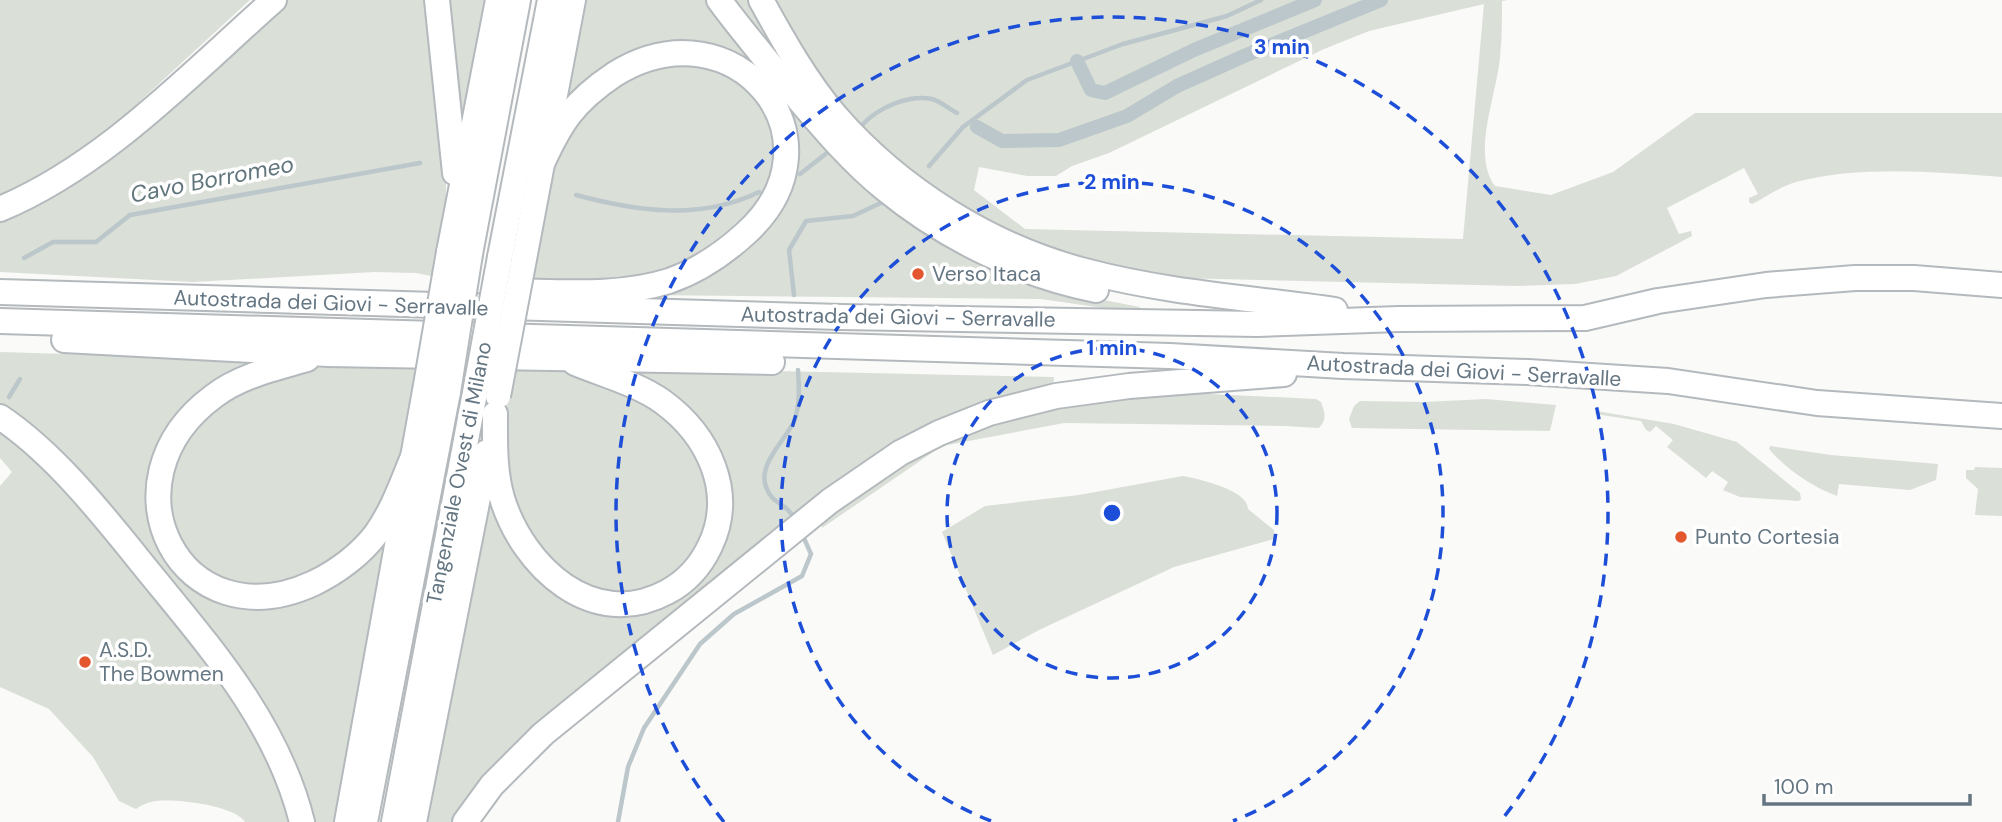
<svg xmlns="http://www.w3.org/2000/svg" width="2002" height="822" font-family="'DM Sans',sans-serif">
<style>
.green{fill:#dadfd7;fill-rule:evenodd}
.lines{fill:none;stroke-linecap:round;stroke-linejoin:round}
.stream{stroke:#bbc7cb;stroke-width:4.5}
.canal{stroke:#bbc7cb;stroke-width:14}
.motorway-casing{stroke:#b4b9bd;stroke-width:28}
.motorway{stroke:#fff;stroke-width:24}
.motorway-bridge-casing{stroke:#b4b9bd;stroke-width:28;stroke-linecap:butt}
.motorway-bridge{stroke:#fff;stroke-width:24}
.ring{fill:none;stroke:#1d4ed8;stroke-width:3.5;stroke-dasharray:12 9}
.poi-dot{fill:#e4572e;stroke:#fff;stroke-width:2.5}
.labels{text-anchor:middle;stroke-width:7;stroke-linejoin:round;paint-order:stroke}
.poi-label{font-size:21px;fill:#657683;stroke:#fff;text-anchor:start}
.street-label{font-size:21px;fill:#657683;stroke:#fff}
.water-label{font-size:23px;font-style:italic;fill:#60757c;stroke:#fff}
.centre{fill:#1d4ed8;stroke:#fff;stroke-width:3.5}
.ring-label{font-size:21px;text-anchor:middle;font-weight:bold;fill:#1d4ed8;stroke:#fff;stroke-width:7;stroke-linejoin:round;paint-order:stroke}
</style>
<rect width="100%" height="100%" fill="#fafaf8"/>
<g class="green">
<polygon points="0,0 250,0 101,137 46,174 0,198"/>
<path d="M285,0H428C436,70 450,143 445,214C444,235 439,256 436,277L416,273L374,272L193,282L0,272V217Z"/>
<polygon points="445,0 489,0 464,138"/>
<path d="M576,0H707L726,26L816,133L1072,294L1140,307L1139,309H1110L1041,299L646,295L742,249L778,214L792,181L765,75C754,64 743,55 730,49C699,35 653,38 624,55C603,68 582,87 565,105Z"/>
<polygon points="725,0 750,0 785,65"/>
<path d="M770,0H1508L1502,1C1502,20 1502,38 1500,57C1497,94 1471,154 1495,186L1551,195L1613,172L1695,113H2002V177C1937,172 1860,165 1796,182C1781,186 1766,197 1752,204L1749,202V198L1758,194L1744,168L1667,208L1679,234L1691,231L1692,236L1616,276L1575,284L1518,286L1176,278L1065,258L942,199L844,113ZM1484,4L1463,239L1025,229L974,190L979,167L1027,176H1056L1072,166L1109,153L1324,49L1369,31Z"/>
<polygon points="688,56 740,76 772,120 776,149 766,195 736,232 690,261 649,276 629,281 528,282 547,173 564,140 598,98 630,73"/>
<polygon points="0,352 264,360 172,427 170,553 258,605 388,530 335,822 312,822 274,725 0,407"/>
<polygon points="418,364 402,462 374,516 355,540 335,557 295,583 266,588 235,585 211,571 185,550 172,522 167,488 177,452 220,405 271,377 309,368"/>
<polygon points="509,365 585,372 635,393 692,443 712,497 708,525 698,545 682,567 669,578 650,588 623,594 598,593 552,568 515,510 498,436"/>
<polygon points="631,368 1054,377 1053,389 939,424 453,822 419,822 482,486 550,589 569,602 596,611 675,597 732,506 671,395 638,374 630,372"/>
<path d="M1190,393L1316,399L1321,402C1325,413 1327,419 1319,428L1285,426L1064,423L947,445L936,450L822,528L820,520L936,444L1047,405Z"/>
<polygon points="1486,399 1556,405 1550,431 1352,428 1349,419 1354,406 1360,401 1425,402"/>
<polygon points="1596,411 1674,424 1737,442 1800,493 1801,499 1799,501 1740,497 1723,490 1728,482 1712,471 1706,478 1667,447 1673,440 1656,426 1650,432 1646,430 1641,421 1595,414"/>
<path d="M0,428L42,464L90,515L208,659L276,768L293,822H245C235,805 169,797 151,802C146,803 140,806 136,809L119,801L93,757L49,709L0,687V486L12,472L0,458Z"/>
<path d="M1770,446L1831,455L1938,464L1936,480L1910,490L1839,484L1837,496C1812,487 1787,470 1769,449Z"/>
<polygon points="1975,467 2002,468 2002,516 1975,515 1978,489 1966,478 1966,470 1974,470"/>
<path d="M1183,476C1199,479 1248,490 1248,509L1274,530V539L1174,567L1039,630L993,655L942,532L985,506L1079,495Z"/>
</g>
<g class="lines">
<g class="stream">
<path d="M862,125C878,108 908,94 932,99C940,101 949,109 957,113"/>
<polyline points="929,166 963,127 1027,80 1123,44 1227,16 1261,0"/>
<polyline points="800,174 832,149"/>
<path d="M576,195C636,211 700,221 759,192"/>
<polyline points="24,258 53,242 96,242 130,215 420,163"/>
<polyline points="794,295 789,250 806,221 853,216 885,201"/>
<polyline points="9,397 20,379"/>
<path d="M794,518C785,501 773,506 766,487C757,463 788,438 795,419C800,403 799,386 798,370"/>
<polyline points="618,822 628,767 644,728 700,644 734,614 802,576 811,554 803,536"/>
</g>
<g class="canal">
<polyline points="1077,61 1091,90 1105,93 1194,50 1315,0"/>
<polyline points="977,127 1002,141 1059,140 1127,116 1177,86 1244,56 1381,0"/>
</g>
<defs>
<g id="motorway">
<polyline points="437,0 455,173"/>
<path d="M719,0C741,30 766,59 789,88C819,123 849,160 885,189C945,238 1020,275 1096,290"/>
<path d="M761,0C783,40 806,81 835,115C900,190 993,248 1089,272C1169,293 1253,298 1335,310"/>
<path d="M0,209C105,165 190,74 274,0"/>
<polyline points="449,252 498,0"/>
<polyline points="470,254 518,0"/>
<polyline points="500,257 550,0"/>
<polyline points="524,259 573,0"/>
<path d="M499,291C555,291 615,298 669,281C698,271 723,254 745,234C850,140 735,0 615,74C573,102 560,123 540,168"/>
<polyline points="0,292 841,317 1257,324 1399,319 1585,318 1658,301 1766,285 1855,278 1914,278 2002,285"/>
<polyline points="0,321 1170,356 1343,366 1528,372 1668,381 1817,403 2002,416"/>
<polyline points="64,340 328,354 772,362"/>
<path d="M307,359C276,368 240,376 214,396C97,482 181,645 314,583C337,572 361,554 376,534C393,510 402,483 413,457"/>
<path d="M495,414C495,442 494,470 502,498C523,567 593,632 667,592C686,582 701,565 710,546C736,492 708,435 663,402C638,384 604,375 575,363"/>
<path d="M0,417C55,454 103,515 144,566C208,645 277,721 302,822"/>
<polyline points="347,822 425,391"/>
<polyline points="365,822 448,392"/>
<polyline points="394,822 476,387"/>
<polyline points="414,822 487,452"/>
<polyline points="465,822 492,785 543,734 830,501 900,453 939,433 989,413 1056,396 1129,386 1284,374"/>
</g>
</defs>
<use href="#motorway" class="motorway-casing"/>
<use href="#motorway" class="motorway"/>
<defs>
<g id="motorway-bridge">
<polyline points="476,387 500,257"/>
<polyline points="425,391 449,252"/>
<polyline points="448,392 470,254"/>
<polyline points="498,396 524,259"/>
</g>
</defs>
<use href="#motorway-bridge" class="motorway-bridge-casing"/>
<use href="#motorway-bridge" class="motorway-bridge"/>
</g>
<g class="ring">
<circle cx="1112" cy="513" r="165"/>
<path d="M991 821A331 331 0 1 1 1233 821"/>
<path d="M724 822A496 496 0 1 1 1500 822"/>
</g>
<g class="poi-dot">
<circle cx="918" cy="274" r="7"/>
<circle cx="1681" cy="537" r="7"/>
<circle cx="85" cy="662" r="7"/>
</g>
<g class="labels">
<g class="poi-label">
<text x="932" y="281">Verso Itaca</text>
<text x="1695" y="544">Punto Cortesia</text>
<text x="99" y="657">A.S.D.<tspan x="99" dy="24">The Bowmen</tspan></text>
</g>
<g class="street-label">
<text transform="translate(331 303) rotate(2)" y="7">Autostrada dei Giovi - Serravalle</text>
<text transform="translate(898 317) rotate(1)" y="7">Autostrada dei Giovi - Serravalle</text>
<text transform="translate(1464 371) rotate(3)" y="7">Autostrada dei Giovi - Serravalle</text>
<text transform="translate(459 473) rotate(-79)" y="7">Tangenziale Ovest di Milano</text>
</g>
<g class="water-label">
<text transform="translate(212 179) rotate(-11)" y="8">Cavo Borromeo</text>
</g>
</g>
<circle cx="1112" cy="513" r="10" class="centre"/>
<g class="ring-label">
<text x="1282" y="54">3 min</text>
<text x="1112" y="189">2 min</text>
<text x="1112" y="355">1 min</text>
</g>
<path d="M1764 794v10h206v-10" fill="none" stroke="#657683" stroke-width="3.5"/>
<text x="1774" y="794" font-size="21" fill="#657683" stroke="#ffffff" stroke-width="5" paint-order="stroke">100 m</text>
</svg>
